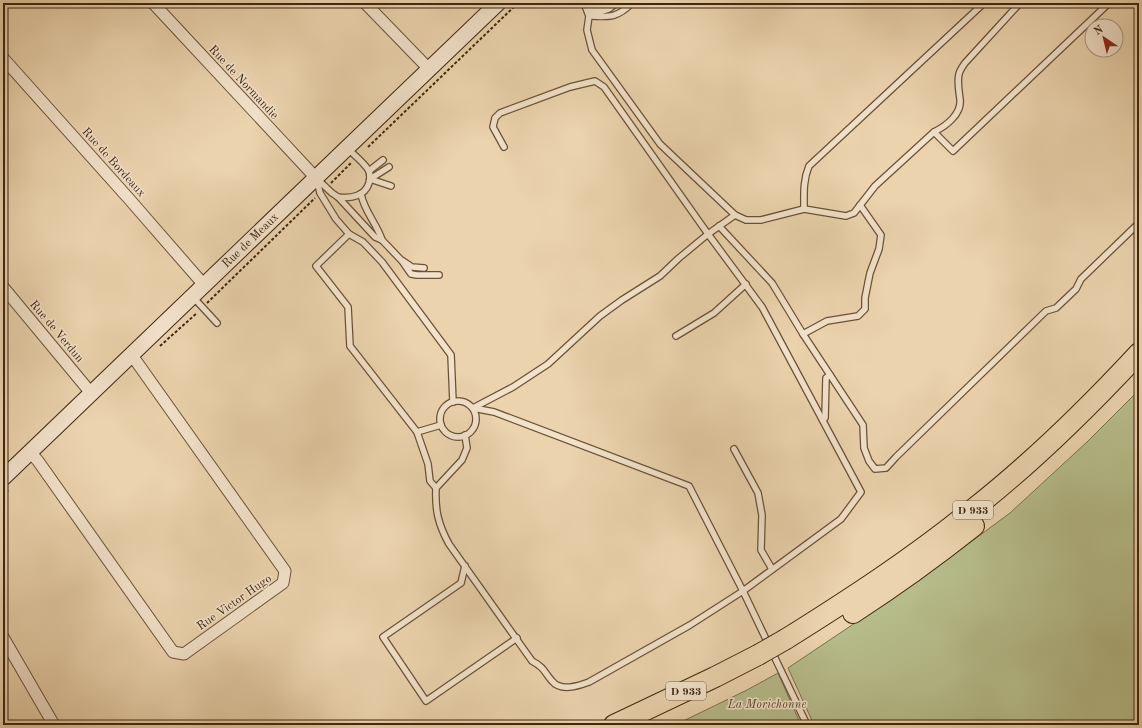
<svg xmlns="http://www.w3.org/2000/svg" width="1142" height="728" font-family="'Old Standard TT',serif">
<style>
.green{fill:#b6bc8a;stroke:#7a714e}
.lines{fill:none;stroke-linecap:round;stroke-linejoin:round}
.lane-casing{stroke:#6a5138;stroke-width:8}
.street-casing{stroke:#6a5138;stroke-width:13}
.secondary-casing{stroke:#3f2611;stroke-width:17}
.highway-casing{stroke:#3f2611;stroke-width:22}
.path{stroke:#3f2611;stroke-width:2;stroke-dasharray:3 2;stroke-linecap:butt}
.lane{stroke:#f2e2ca;stroke-width:5.5}
.street{stroke:#f2e2ca;stroke-width:11}
.secondary{stroke:#f2e2ca;stroke-width:15}
.highway{stroke:#ebd3ad;stroke-width:20}
.highway-bridge-casing{stroke:#3f2611;stroke-width:22;stroke-linecap:butt}
.highway-bridge{stroke:#ebd3ad;stroke-width:20}
.labels{text-anchor:middle;stroke-width:3;stroke-linejoin:round;paint-order:stroke}
.shield{fill:#f2e2ca;stroke:#755e48;stroke-width:1}
.shield-label{font-size:11px;font-weight:bold;fill:#3f2611}
.street-label{font-size:12px;fill:#3f2611;stroke:#f2e2ca}
.park-label{font-size:12px;font-style:italic;fill:#574429;stroke:#f2e2ca}
</style>
<rect width="100%" height="100%" fill="#ebd3ad"/>
<filter id="stains"><feTurbulence type="fractalNoise" baseFrequency=".005" numOctaves="4"/><feColorMatrix values="0 0 0 0 .2 0 0 0 0 .09 0 0 0 0 .02 0 0 0 .5 -.17"/></filter>
<radialGradient id="worn" r=".72"><stop offset=".6" stop-color="#630" stop-opacity="0"/><stop offset="1" stop-color="#630" stop-opacity=".3"/></radialGradient>
<g class="green">
<polygon points="1139,390 1139,725 814,725 788,668 922,578 1010,513 1087,442"/>
<polygon points="778,673 801,725 675,725 747,690"/>
</g>
<g class="lines">
<defs>
<g id="lane">
<polyline points="596,11 607,3"/>
<polyline points="592,12 598,3"/>
<polyline points="590,14 591,3"/>
<polyline points="591,15 609,9 615,4"/>
<path d="M589,16C610,17 617,18 632,3"/>
<polyline points="934,132 953,151 1109,3"/>
<polyline points="369,171 383,160"/>
<polyline points="316,178 332,193 338,197 375,237 382,240 402,261 411,274 417,275 439,275"/>
<polyline points="370,179 391,186"/>
<polyline points="370,179 389,167"/>
<polyline points="317,180 320,193 336,219 349,234 363,242 382,262 451,355 453,402"/>
<path d="M361,194C364,211 377,224 382,240"/>
<path d="M338,197C351,199 365,196 369,183C370,179 370,174 369,171C364,162 354,155 347,148"/>
<path d="M804,209C804,194 803,180 809,166L984,3"/>
<path d="M735,215L746,220H761L804,209L846,216L854,213L875,186L934,132C946,126 962,114 960,99C959,91 957,82 959,74C960,70 963,66 965,63L1020,3"/>
<polyline points="719,226 772,283 803,334 863,425 864,448 869,461 875,469 886,468 896,457 1046,311 1056,308 1076,289 1081,279 1139,223"/>
<polyline points="349,234 316,266 348,307 350,346 417,432 428,464 430,481 436,488"/>
<polyline points="403,261 412,267 424,268"/>
<polyline points="192,296 217,323"/>
<polyline points="803,334 827,321 858,316 865,309 865,298 870,273 879,249 881,235 860,205"/>
<polyline points="676,336 714,313 746,284"/>
<circle cx="458" cy="419" r="18"/>
<polyline points="473,408 513,387 548,364 600,316 622,300 660,276 679,258 708,234 604,87 595,81 570,87 500,113 495,118 493,127 504,147"/>
<polyline points="473,408 494,412 689,486 743,591 807,725"/>
<polyline points="823,420 825,418 826,378 830,375"/>
<polyline points="417,432 441,425"/>
<path d="M465,435L467,448L462,460L436,488C435,510 438,524 449,544L532,661C545,668 544,672 552,681C561,692 578,686 589,682L690,625L743,591L841,519L861,492L762,307L708,234L735,215L660,144L592,50L587,30L589,16L584,3"/>
<polyline points="734,449 758,493 762,515 761,550 772,569"/>
<polyline points="465,566 461,583 383,637 426,701 517,638"/>
</g>
<g id="street">
<polyline points="153,3 316,178"/>
<polyline points="365,3 429,69"/>
<polyline points="3,58 130,200 204,285"/>
<polyline points="3,287 91,393"/>
<polyline points="30,452 38,461 173,652 184,654 283,583 285,571 131,354"/>
<polyline points="3,637 54,725"/>
</g>
<polyline id="secondary" points="3,478 498,3"/>
<g id="highway">
<path d="M853,613C895,586 935,557 974,526"/>
<path d="M786,639C850,599 913,558 972,510C1032,463 1087,409 1139,353"/>
<polyline points="614,725 715,677 758,655"/>
</g>
</defs>
<use href="#lane" class="lane-casing"/>
<use href="#street" class="street-casing"/>
<use href="#secondary" class="secondary-casing"/>
<use href="#highway" class="highway-casing"/>
<g class="path">
<polyline points="368,147 518,3"/>
<polyline points="331,183 352,162"/>
<polyline points="207,303 315,198"/>
<polyline points="160,346 197,313"/>
<polyline points="3,495 8,490"/>
</g>
<use href="#lane" class="lane"/>
<use href="#street" class="street"/>
<use href="#secondary" class="secondary"/>
<use href="#highway" class="highway"/>
<defs>
<polyline id="highway-bridge" points="758,655 786,639"/>
</defs>
<use href="#highway-bridge" class="highway-bridge-casing"/>
<use href="#highway-bridge" class="highway-bridge"/>
</g>
<g class="labels">
<g class="shield">
<rect x="953" y="501" width="40" height="18" rx="3"/>
<rect x="666" y="682" width="40" height="18" rx="3"/>
</g>
<g class="shield-label">
<text x="973" y="514">D 933</text>
<text x="686" y="695">D 933</text>
</g>
<g class="street-label">
<text transform="translate(244 82) rotate(47)" y="4">Rue de Normandie</text>
<text transform="translate(114 162) rotate(48)" y="4">Rue de Bordeaux</text>
<text transform="translate(250 240) rotate(-44)" y="4">Rue de Meaux</text>
<text transform="translate(57 331) rotate(50)" y="4">Rue de Verdun</text>
<text transform="translate(234 602) rotate(-35)" y="4">Rue Victor Hugo</text>
</g>
<g class="park-label">
<text x="767" y="708">La Morichonne</text>
</g>
</g>
<rect width="1142" height="728" fill="none" stroke="#ebd3ad" stroke-width="16"/>
<rect x="4" y="4" width="1134" height="720" fill="none" stroke="#3f2611" stroke-width="2"/>
<rect x="8" y="8" width="1126" height="712" fill="none" stroke="#3f2611"/>
<g transform="translate(1104 38) rotate(325)"><circle r="19" fill="#f2e2ca" stroke="#aa9780"/>
<path d="M0-3L7 15L0 10L-7 15Z" fill="#8f2418"/>
<text y="-6" font-size="11" font-weight="bold" text-anchor="middle" fill="#3f2611">N</text>
</g>
<rect width="100%" height="100%" filter="url(#stains)"/>
<rect width="100%" height="100%" fill="url(#worn)"/>
</svg>
